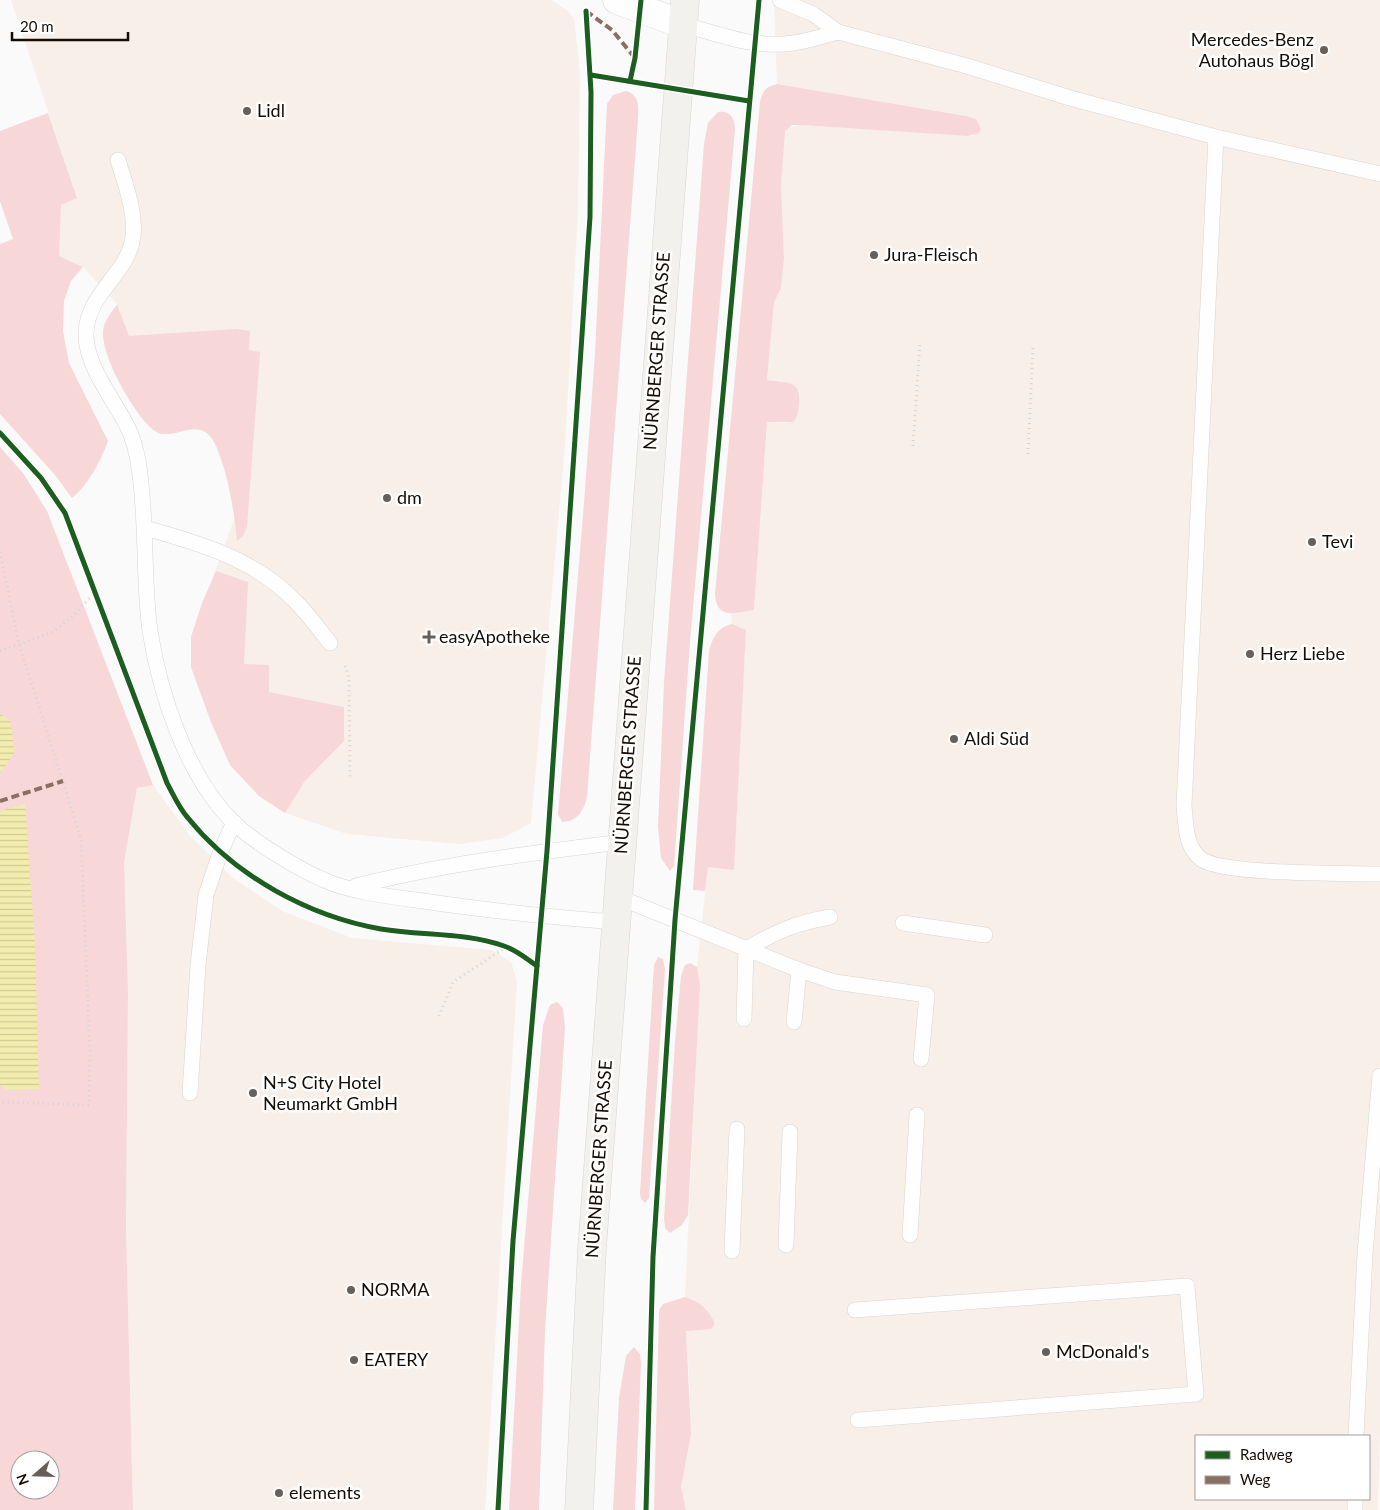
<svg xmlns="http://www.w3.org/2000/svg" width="1380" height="1510" font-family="Lato,sans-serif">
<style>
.built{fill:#f7efe8;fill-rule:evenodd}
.green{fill:#f7d7d8;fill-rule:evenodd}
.water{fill:url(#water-rules)}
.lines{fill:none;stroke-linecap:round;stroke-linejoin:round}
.service-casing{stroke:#dad4d0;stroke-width:16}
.minor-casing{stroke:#dad4d0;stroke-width:29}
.secondary-casing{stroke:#dad4d0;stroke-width:29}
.path{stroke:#d5d4d3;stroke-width:3;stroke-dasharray:1 4;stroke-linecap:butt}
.service{stroke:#fefefe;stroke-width:15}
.minor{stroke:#fefefe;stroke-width:28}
.secondary{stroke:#f2f1ee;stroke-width:28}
.quiet{stroke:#8d6e63;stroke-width:4;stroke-dasharray:8 4;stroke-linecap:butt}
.cycleway-casing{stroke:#fff;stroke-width:8}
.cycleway{stroke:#1b5e20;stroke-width:5}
.poi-dot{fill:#665f5a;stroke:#fff;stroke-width:2}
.labels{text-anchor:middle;stroke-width:5;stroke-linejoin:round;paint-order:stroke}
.poi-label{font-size:18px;fill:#160c04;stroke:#fff;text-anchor:start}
.street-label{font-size:18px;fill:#160c04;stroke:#fff}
</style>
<defs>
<pattern id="water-rules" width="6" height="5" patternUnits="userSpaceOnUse" patternTransform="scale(1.25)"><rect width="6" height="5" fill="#f2edae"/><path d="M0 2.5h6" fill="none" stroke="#cfca94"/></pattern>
</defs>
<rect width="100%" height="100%" fill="#fafafa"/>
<g class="built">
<polygon points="11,0 551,0 568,11 574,19 580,73 578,212 565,446 531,823 503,838 459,844 347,834 285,813 259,796 230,765 211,722 191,667 191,637 235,517 229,486 215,443 209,434 202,430 194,429 160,434 142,418 114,373 105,348 103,331 108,317 117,304 83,267 59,256 61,205 77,198"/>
<path d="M774,0H1380V1429L1378,1510H686L681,1488L690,1391L686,1331L708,1310L693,1299L685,1297L699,997L697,967L708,867L734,870L746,630L732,624L731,613L754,610L767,422L787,423L798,412L800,397L799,391L781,381L767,380L774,302L781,288L784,258L781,185L783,137L787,128L801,125L974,136L966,116L777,84ZM1196,1436H1369V1499H1196Z"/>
<polygon points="153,785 190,836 233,878 282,911 352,938 492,950 511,962 517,981 485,1510 133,1510 126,1227 128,992 124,862 137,788"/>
</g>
<g class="green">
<path d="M777,84L966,116L976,119L981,129L979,133L968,136L801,125H792L785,131L781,185L784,258L781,288L774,302L767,380C785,383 802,379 799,404C798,411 798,417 793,422H767L754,610C734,613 717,620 715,594L760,102C763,91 765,87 777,84Z"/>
<path d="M626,91C639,95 639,106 638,119L587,797C584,810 577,822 562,822L558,814L559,803L584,503L595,354L607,104L613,95Z"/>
<path d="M718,112C730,110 735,118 735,129L690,642L674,866L670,871L661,858L658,827L664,683L704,144L708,123Z"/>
<path d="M48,113L77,198L61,205L59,256L83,267L71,281L64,301L63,331L69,363L108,441C100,462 89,484 72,498L55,475L0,414V244L13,239L0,201V131Z"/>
<path d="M117,305L129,336L236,329L250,331L249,350L260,352L247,527L243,536L237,541C235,517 226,453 209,435C194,419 171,442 155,431C135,417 101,356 103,331C104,321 111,313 117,305Z"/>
<path d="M0,447L23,473L47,511L153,785L137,788L124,862L128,992L126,1227L133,1510H0ZM20,1460H50V1490H20Z"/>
<polygon points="216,571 248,582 244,664 269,665 269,692 344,707 344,741 304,782 285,813 259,796 230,765 211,722 191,667 191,637 202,603"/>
<path d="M732,624L746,630L734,870L708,867L705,891L693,890L709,651C713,637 717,628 732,624Z"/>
<polygon points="658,957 663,959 665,969 649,1198 645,1203 641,1199 640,1193 654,965"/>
<polygon points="690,963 697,967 700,986 688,1215 682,1225 670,1233 665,1228 664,1219 675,1042 681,976 685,965"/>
<polygon points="557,1002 563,1008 565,1028 545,1331 539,1510 509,1510 521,1284 543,1025 550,1005"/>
<path d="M685,1297C700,1301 709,1310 715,1324L711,1329L686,1331L691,1434L681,1487L686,1510H654L659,1310L663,1304Z"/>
<polygon points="634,1347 640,1354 641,1363 635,1510 613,1510 619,1398 626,1356"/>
</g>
<g class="water">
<polygon points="0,714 10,721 15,752 0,773"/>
<polygon points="25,804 35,945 39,1089 7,1090 0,1085 0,811"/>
</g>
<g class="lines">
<defs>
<g id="service">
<polyline points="780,0 813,14 838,32 967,66 1070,98 1216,137 1380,174"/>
<path d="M682,24C718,34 755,49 793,43C808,41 823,36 838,32"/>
<path d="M1216,137L1184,806C1186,824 1185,847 1201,859C1222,875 1347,873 1380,874"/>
<path d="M118,160C125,184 136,211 133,237C128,275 85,294 86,336C87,366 111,396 125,422C134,438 138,456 140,475C147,527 143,580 150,631C160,695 187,777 234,823C254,842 298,869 324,880C357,895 408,898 444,904C502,912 558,918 616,922"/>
<path d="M145,528C199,543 255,559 295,601C308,614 319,629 330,643"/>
<path d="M356,886C442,864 532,853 621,842"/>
<polyline points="618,897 799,970 835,982 927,995 921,1059"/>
<polyline points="903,923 985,935"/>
<path d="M746,949C776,932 795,923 830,917"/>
<polyline points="744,1019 746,949"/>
<polyline points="794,1022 799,970"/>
<polyline points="190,1093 198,965 206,895 220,853 234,822"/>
<polyline points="910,1235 917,1115"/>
<polyline points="786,1245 790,1132"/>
<polyline points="732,1251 737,1129"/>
<polyline points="855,1310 1187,1286 1196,1394 858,1420"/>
<polyline points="1356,1436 1365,1254 1380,1076"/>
<polyline points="1355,1510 1355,1499"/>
</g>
<polyline id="minor" points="617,0 682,24"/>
<polyline id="secondary" points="579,1510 592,1249 685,0"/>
</defs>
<use href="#service" class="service-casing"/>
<use href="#minor" class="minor-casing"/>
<use href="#secondary" class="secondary-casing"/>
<g class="path">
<polyline points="913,446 920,343"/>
<polyline points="1028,454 1033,347"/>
<polyline points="0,552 19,644 81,839 90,1052 89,1105 0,1102"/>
<polyline points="0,651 53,632 75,614 94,593"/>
<polyline points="345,666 349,678 350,777"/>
<polyline points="439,1016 453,982 506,947"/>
</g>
<use href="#service" class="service"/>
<use href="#minor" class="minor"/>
<use href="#secondary" class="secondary"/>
<g class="quiet">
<polyline points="586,11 612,30 635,58"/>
<polyline points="0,801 63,781"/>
</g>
<defs>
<g id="cycleway">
<polyline points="591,75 749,101"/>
<polyline points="630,81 635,58 641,0"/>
<path d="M0,433L41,478L65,513L167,783C173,794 179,808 188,818C235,876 308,916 381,929C423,936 464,932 504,946C516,950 527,959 537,966"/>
<polyline points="498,1510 513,1241 547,851 590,217 591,92 586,11"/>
<polyline points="646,1510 653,1257 675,920 759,0"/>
</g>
</defs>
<use href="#cycleway" class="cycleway-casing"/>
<use href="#cycleway" class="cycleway"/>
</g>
<g class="poi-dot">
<circle cx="1324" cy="50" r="5"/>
<circle cx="247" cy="111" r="5"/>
<circle cx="874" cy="255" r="5"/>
<circle cx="387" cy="498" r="5"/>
<circle cx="1312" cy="542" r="5"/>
<path d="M426.5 629.5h5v5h5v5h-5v5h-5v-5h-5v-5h5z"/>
<circle cx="1250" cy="654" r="5"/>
<circle cx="954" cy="739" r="5"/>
<circle cx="253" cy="1093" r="5"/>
<circle cx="351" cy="1290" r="5"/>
<circle cx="1046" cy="1352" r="5"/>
<circle cx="354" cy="1360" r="5"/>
<circle cx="279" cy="1493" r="5"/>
</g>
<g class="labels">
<g class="poi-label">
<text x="1314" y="46" text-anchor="end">Mercedes-Benz<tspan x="1314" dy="21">Autohaus Bögl</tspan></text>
<text x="257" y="117">Lidl</text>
<text x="884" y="261">Jura-Fleisch</text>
<text x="397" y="504">dm</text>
<text x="1322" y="548">Tevi</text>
<text x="439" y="643">easyApotheke</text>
<text x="1260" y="660">Herz Liebe</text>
<text x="964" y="745">Aldi Süd</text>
<text x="263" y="1089">N+S City Hotel<tspan x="263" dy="21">Neumarkt GmbH</tspan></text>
<text x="361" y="1296">NORMA</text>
<text x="1056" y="1358">McDonald's</text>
<text x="364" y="1366">EATERY</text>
<text x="289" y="1499">elements</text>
</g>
<g class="street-label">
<text transform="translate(657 351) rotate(-86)" y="6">NÜRNBERGER STRASSE</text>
<text transform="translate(628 755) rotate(-86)" y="6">NÜRNBERGER STRASSE</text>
<text transform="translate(599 1159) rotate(-86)" y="6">NÜRNBERGER STRASSE</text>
</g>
</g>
<rect x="1195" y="1435" width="175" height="65" fill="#ffffff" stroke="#a29e9b"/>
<rect x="1205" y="1451" width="25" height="8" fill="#1b5e20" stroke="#a29e9b"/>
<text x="1240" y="1460" font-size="15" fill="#160c04">Radweg</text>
<rect x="1205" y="1476" width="25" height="8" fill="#8d6e63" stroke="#a29e9b"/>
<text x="1240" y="1485" font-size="15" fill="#160c04">Weg</text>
<g transform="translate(35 1475) rotate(250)"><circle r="24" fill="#ffffff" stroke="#a29e9b"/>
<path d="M0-4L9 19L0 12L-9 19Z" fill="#665f5a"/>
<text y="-8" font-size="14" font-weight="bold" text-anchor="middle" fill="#160c04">N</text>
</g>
<path d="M12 32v8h116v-8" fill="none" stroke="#160c04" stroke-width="2.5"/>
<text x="20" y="32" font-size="15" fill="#160c04" stroke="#ffffff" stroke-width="4" paint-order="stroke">20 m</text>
</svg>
